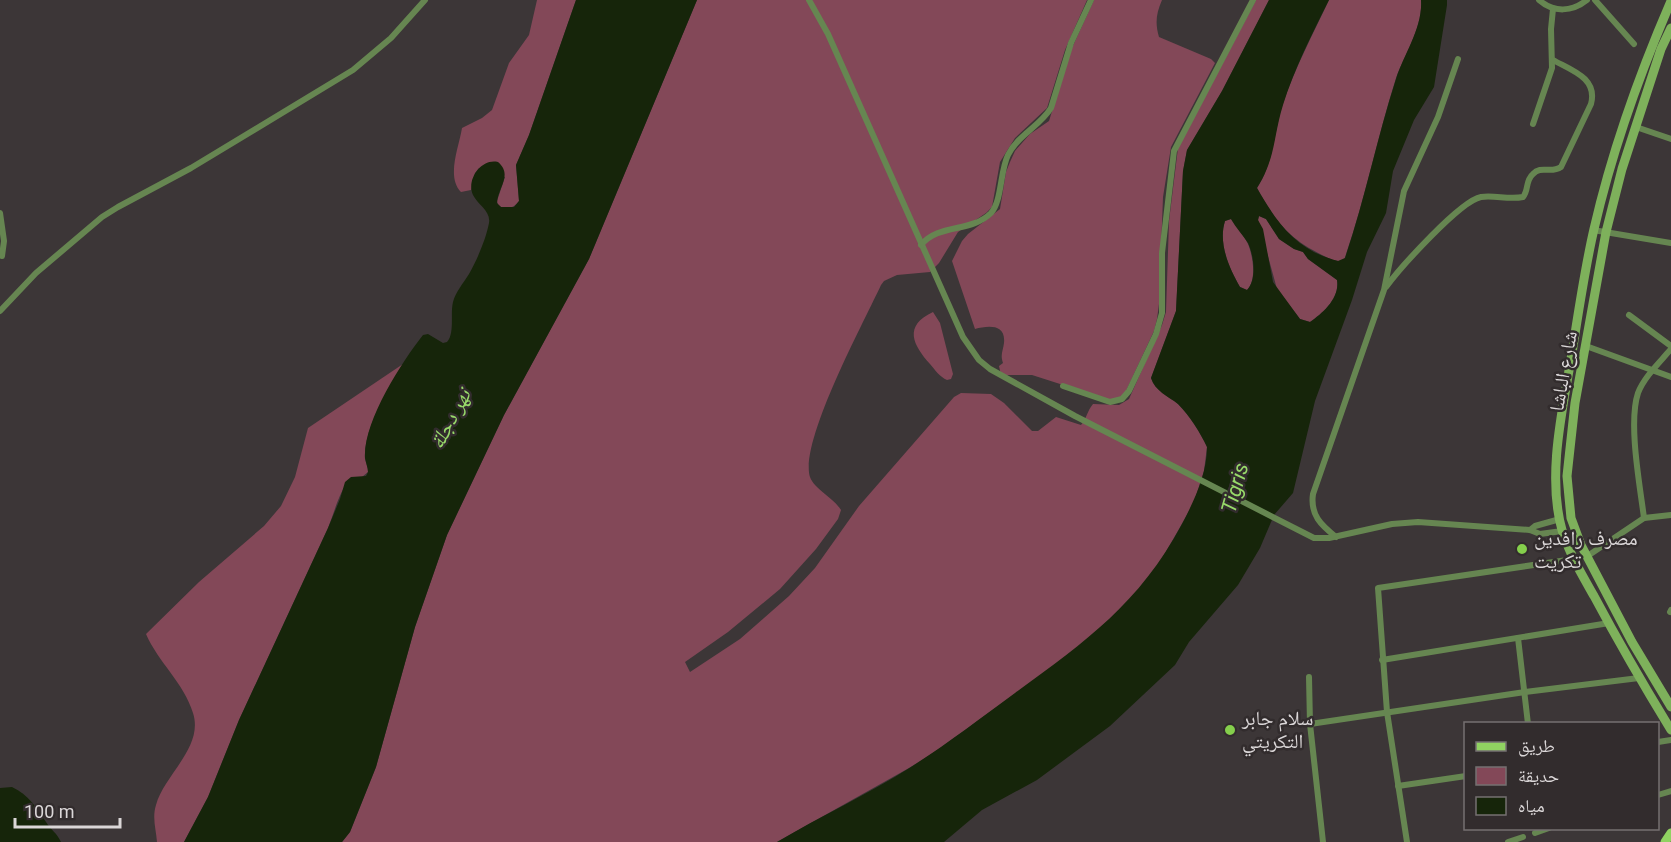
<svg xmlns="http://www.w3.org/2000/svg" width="1671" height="842" font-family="Roboto,'Noto Naskh Arabic',sans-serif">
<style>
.green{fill:#834858}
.water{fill:#16250a;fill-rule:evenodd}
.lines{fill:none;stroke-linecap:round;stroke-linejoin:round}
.street{stroke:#668651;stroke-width:6}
.secondary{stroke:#7eb15b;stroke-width:9}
.primary{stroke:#90d261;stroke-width:9}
.poi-dot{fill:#85cf4c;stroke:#322c2d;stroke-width:2}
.labels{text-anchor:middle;stroke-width:5;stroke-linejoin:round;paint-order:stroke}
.street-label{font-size:20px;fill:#dbd7d8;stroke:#322c2d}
.poi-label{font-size:20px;fill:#dbd7d8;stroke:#322c2d;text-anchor:start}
.water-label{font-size:21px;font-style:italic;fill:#98da6a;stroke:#322c2d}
</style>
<rect width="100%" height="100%" fill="#3c3637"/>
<g class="green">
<path d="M537,0H576L529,135L516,165L519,201C514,208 506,211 498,205L497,201L505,177L479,168L475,173L471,190L461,192C446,177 459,147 462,128L482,118L492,110L509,63L529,35Z"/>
<path d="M697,0H1087L1065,50L1047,108L1015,138L1000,162L992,207L986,213L958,232L939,263L930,272L897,275L884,281L881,285C864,322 799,442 810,477C814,489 834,498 841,510L838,519L816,549L780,589L728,632L685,662L690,672L740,639L789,596L815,568L859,506L954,397L961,393L991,394L1004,403L1032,431H1038L1056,417L1081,425C1087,418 1087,411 1093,404L1119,405L1129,399L1162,325L1166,312L1169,221L1178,148L1256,0H1269L1222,91L1187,150L1183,171L1176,311L1151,378C1155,391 1168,396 1178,404C1190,416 1200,432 1207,447L1204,471L1194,502L1179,529L1157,567L1132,598L1102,626L1076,650L933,753L909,768L777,842H342L350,832L376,767L415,627L447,535L504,415L589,259Z"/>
<path d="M1094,0H1162C1156,14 1155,23 1159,37L1211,59L1215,63L1171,147L1163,197L1159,304L1157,319L1154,331L1126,391L1120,398L1110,400L1032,375H1001L999,366L1003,363C1000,355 1003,351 1004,343C1006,323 987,326 975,329L952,261L962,241L968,234L1000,209L1006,172L1010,162L1015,151L1030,134L1049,121L1071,50Z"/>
<path d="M1329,0H1421C1423,27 1405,53 1396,78C1377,138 1365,200 1344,260C1336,263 1329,258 1322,255C1287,238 1275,220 1257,188C1274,162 1274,131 1283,103C1295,68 1313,34 1329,0Z"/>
<path d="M1259,216L1266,219L1279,239L1294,249L1303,252L1308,259L1337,280C1340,298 1323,313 1310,322L1300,319L1277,289L1258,220Z"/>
<path d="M1231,219C1236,227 1244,235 1248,244C1253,256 1257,280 1247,290L1240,287C1229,268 1218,243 1225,221Z"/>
<path d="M933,312L940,323L953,374L951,379L947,380C940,377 935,370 930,364C913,345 903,326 933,312Z"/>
<path d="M403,364C389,387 363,430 365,459C366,463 368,468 368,472L362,477L351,478C339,491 335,511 328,528L239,720L208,797L184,842H157C156,829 152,818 156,805C164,775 204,747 193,713C184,683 158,662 146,634L199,582L264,526L281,506L295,477L308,428Z"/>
</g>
<g class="water">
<path d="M576,0H697L589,259L504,415L447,535L415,627L376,767L350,832L342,842H184L208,797L239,720L328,528L340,499L345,482L351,477L366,476L368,472C368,468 366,463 365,458C363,422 401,363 423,335L428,334L443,343L447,342C455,333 450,314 453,302C456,291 463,284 469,274C477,260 486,239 489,223C491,211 478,205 473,195C466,180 481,158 498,162C513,175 498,187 497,203L501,207H514L519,201L516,165L529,135Z"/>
<path d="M1269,0H1329C1312,34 1294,69 1283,105C1273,137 1276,158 1257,188C1277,223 1296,250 1338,261L1345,258C1365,199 1377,138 1396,79C1404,54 1423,27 1421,0H1447V5L1434,87L1414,120L1393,171L1386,213L1367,252L1352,300L1315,401L1293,493L1274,515L1260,548L1238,585L1189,642L1175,665L1110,726L1037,780L982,810L944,842H777C821,816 868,794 911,767C947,744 981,718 1015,693C1086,641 1139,604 1182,524C1194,501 1207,474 1207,447C1200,432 1190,416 1178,404C1168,396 1155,391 1151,378L1176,311L1183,171L1187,150L1222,91ZM1259,216L1266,219L1279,239L1294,249L1303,252L1308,259L1337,280C1340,298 1323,313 1310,322L1300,319L1273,282L1263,229L1258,220ZM1231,219C1236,228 1243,235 1248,243C1254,256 1257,280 1247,290L1240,287C1229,268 1218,243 1225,221Z"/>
<path d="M12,787C29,795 36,807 46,822C51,830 57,833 61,842H0V788Z"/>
</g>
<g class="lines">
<g class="street">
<polyline points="809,0 828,34 963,337 979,360 990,369 1075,416 1314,538 1329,538 1392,524 1418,522 1530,530 1540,534 1562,531"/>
<path d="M1539,0C1554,13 1572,12 1587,0"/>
<polyline points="1595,0 1634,44"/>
<polyline points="1533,124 1552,68 1551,29 1553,9"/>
<polyline points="1636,127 1671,139"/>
<polyline points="0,213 4,241 2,256"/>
<polyline points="1593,230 1671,243"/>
<path d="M921,245C939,223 971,233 991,213C1002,201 1000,171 1008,155C1018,135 1040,126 1051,108L1071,43L1091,0"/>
<path d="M1386,287C1400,268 1460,201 1481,197C1495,195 1509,200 1523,197C1529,190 1525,181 1533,174C1541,165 1551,174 1561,167L1591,104C1598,78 1571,70 1553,60"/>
<polyline points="0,311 36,273 102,217 118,207 191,168 353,70 391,38 425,0"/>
<polyline points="1629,315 1671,346"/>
<polyline points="1586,346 1671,377"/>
<polyline points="1063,386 1110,402 1122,399 1129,391 1156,334 1162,313 1162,253 1174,151 1253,0"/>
<path d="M1644,518C1640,486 1628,423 1638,393C1644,377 1660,362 1671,349"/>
<polyline points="1530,530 1535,526 1560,519"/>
<path d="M1336,537C1321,525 1310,515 1313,494L1384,290L1404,191L1438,117L1458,59"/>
<polyline points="1586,557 1644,518 1671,515"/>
<polyline points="1670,612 1671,610"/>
<polyline points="1518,638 1528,724"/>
<polyline points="1382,660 1609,623"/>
<polyline points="1309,677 1310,724 1323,842"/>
<polyline points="1310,724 1525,692 1639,678"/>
<polyline points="1658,742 1671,740"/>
<polyline points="1398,786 1466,776"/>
<polyline points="1658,795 1671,791"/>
<polyline points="1535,833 1549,828"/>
<polyline points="1407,842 1387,712 1378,588 1574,559"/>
<polyline points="1508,842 1523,837"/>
</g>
<g class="secondary">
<path d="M1671,1C1639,75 1612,151 1594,229C1584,272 1578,316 1571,359C1562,412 1547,477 1562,530C1569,553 1582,575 1594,596C1618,641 1644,686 1671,730"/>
<polyline points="1671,28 1661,49 1622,169 1606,232 1575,403 1567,476 1571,518 1581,545 1632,642 1671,707"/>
</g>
<polyline class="primary" points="1665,842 1671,833"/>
</g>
<g class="poi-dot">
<circle cx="1522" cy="549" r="6"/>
<circle cx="1230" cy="730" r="6"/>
</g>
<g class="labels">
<g class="street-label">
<text transform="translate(1563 371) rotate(-80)" y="7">شارع الباشا</text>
</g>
<g class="poi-label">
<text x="1534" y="545">مصرف رافدين<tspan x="1534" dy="23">تكريت</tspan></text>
<text x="1242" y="725">سلام جابر<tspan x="1242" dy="23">التكريتي</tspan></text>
</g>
<g class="water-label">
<text transform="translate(450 419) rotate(-62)" y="7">نهر دجلة</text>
<text transform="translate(1235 488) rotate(-74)" y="7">Tigris</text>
</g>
</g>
<rect x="1464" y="722" width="195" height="108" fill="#322c2d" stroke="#767071" stroke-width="1.5"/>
<rect x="1476" y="742" width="30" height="9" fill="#90d261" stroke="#767071" stroke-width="1.5"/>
<text x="1518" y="752" font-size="18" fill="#dbd7d8">طريق</text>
<rect x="1476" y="767" width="30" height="18" fill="#834858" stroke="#767071" stroke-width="1.5"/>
<text x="1518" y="782" font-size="18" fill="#dbd7d8">حديقة</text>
<rect x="1476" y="797" width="30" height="18" fill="#16250a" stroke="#767071" stroke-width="1.5"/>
<text x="1518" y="812" font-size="18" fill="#dbd7d8">مياه</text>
<path d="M15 818v9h105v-9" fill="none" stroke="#dbd7d8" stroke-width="3"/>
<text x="24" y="818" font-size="18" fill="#dbd7d8" stroke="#322c2d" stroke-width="4.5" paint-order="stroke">100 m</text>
</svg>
